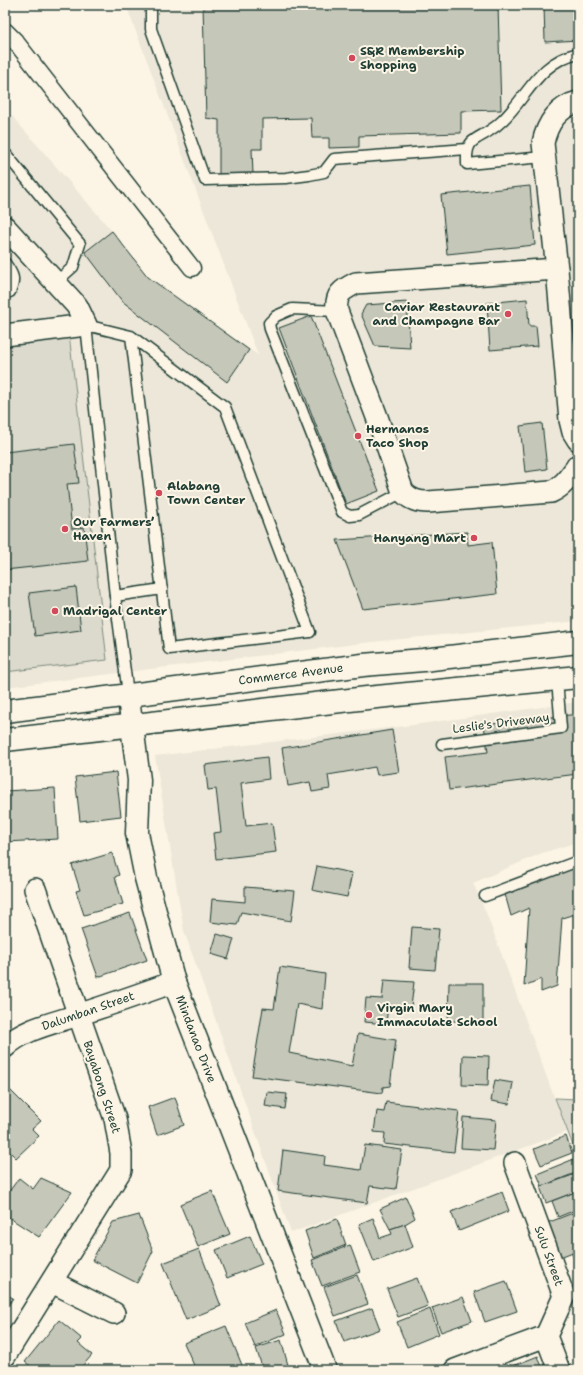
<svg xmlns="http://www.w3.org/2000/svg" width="583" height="1375" font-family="'Shantell Sans',sans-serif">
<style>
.built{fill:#ece7d8}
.green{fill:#dcdacc;stroke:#7e8c80}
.building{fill:#c5c7b9;stroke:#1f3d34}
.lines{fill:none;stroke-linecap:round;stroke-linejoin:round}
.service-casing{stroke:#1f3d34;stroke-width:13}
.pedestrian-casing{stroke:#1f3d34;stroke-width:19}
.minor-casing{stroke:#1f3d34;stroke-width:24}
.tertiary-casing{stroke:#1f3d34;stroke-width:25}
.secondary-casing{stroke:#1f3d34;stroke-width:25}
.service{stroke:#fcf5e5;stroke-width:10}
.pedestrian{stroke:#fcf5e5;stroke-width:16}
.minor{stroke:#fcf5e5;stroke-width:21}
.tertiary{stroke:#fcf5e5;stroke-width:22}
.secondary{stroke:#fcf5e5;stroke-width:22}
.poi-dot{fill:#d1495b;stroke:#fcf5e5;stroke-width:1.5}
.labels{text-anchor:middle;stroke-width:4;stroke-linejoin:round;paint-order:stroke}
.poi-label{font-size:12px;font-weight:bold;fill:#1f3d34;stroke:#fcf5e5;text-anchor:start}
.street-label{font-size:12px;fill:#1f3d34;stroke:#fcf5e5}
</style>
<rect width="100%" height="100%" fill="#fcf5e5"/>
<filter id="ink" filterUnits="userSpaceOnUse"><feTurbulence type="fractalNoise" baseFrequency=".025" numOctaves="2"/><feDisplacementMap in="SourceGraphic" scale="8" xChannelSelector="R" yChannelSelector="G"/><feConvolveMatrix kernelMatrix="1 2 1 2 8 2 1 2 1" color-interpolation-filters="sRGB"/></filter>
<g filter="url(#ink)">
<g class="built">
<polygon points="126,5 578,5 578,621 372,642 5,687 5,108 112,231 148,277 258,355"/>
<polygon points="578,702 578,842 542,853 473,883 487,915 567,1132 291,1233 184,931 155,756 413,725"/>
</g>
<g class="green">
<polygon points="69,334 107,660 5,672 5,341"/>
<polygon points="555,1098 578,1099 578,1159"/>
</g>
<g class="building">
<polygon points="203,5 498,5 501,110 461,111 461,133 359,136 359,147 329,148 329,138 312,138 311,118 262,119 262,149 252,149 253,175 219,176 219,120 206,118"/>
<polygon points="544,5 578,5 578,40 545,42"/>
<polygon points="530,186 535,245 447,254 441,195"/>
<polygon points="112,231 148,277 249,350 227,382 122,301 85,252"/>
<polygon points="527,299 529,326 536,326 538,346 490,350 487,303"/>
<polygon points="407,302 410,348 375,346 361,314 366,305"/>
<polygon points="311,316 379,491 346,504 279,328"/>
<polygon points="542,423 547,469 525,472 520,426"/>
<polygon points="74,444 79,483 67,484 72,529 84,527 88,561 5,570 5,452"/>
<polygon points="467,532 468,545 492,542 497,594 363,609 337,540"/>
<polygon points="76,587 81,630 35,636 29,593"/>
<polygon points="578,714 578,774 449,790 445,757 488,752 484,725"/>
<polygon points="392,730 399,772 377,775 375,767 328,775 330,789 312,792 310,782 288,786 282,748"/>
<polygon points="267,757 269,779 241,783 246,826 272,823 276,852 216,859 213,833 221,832 216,789 208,790 205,765"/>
<polygon points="116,772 121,816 80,821 75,777"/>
<polygon points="55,788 58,839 7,842 5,791"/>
<polygon points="112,853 119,875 115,877 123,904 84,915 76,891 80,890 72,865"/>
<polygon points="578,863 578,913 562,918 557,986 541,992 541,979 524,986 529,908 511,916 504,891"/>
<polygon points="317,866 352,873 347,897 312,890"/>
<polygon points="245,887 295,891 291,921 241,912 237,925 210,922 212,899 245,902"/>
<polygon points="130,913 147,960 98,977 81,929"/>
<polygon points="412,927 439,929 435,970 409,968"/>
<polygon points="217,934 234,939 228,959 211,954"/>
<polygon points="280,967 325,974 322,1009 297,1004 289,1053 352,1066 358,1034 396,1040 390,1086 383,1087 382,1093 252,1076 263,1008 274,1009"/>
<polygon points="384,980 414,982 411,1007 388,1005 386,1024 364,1022 366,998 382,999"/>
<polygon points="449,983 483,983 483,1021 448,1021"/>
<polygon points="463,1055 489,1056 488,1086 462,1085"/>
<polygon points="495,1080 513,1083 509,1104 491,1101"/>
<polygon points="7,1087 41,1121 32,1129 39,1136 16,1158 5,1147 5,1088"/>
<polygon points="267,1092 287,1094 285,1109 265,1106"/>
<polygon points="175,1097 184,1125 157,1135 148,1107"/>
<polygon points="386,1102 459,1111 454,1152 384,1144 385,1133 374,1132 377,1111 384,1112"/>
<polygon points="463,1117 496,1120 493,1150 461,1148"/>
<polygon points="566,1136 572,1153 541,1165 534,1149"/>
<polygon points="365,1145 402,1150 396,1189 370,1186 367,1203 278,1191 283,1150 325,1156 324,1165 361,1170"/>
<polygon points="574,1159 578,1172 542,1186 537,1174"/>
<polygon points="578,1173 578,1191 546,1203 540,1187"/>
<polygon points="19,1178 33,1189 41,1178 72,1192 39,1237 5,1215 5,1197"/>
<polygon points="212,1191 230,1234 198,1247 180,1204"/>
<polygon points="578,1191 578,1209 558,1217 552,1201"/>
<polygon points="502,1192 509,1211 459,1231 451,1212"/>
<polygon points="406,1197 415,1218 405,1224 390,1229 380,1209"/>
<polygon points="578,1211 578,1250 560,1257 547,1223"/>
<polygon points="139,1215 153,1251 137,1283 92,1260 113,1222"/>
<polygon points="373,1218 380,1238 392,1234 390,1229 405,1224 413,1247 374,1262 359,1224"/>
<polygon points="337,1219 346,1245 314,1258 305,1231"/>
<polygon points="250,1236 262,1264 227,1278 216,1250"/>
<polygon points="350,1245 360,1272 322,1286 312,1260"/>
<polygon points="199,1249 221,1306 186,1320 163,1263"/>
<polygon points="578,1251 578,1269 572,1254"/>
<polygon points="357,1275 368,1304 335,1316 324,1287"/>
<polygon points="417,1278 428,1306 398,1317 387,1289"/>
<polygon points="506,1281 517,1311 485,1322 474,1292"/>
<polygon points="5,1294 13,1298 5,1310"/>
<polygon points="463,1297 472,1321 441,1332 432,1308"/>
<polygon points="372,1308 380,1329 344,1342 336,1321"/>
<polygon points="430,1309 439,1334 407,1347 397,1322"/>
<polygon points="276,1310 286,1334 255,1347 245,1323"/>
<polygon points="59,1320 82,1339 78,1343 92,1355 79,1370 36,1370 25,1362"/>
<polygon points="226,1326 244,1370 196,1370 184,1343"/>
<polygon points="281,1340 288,1365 272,1370 263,1370 256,1348"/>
<polygon points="538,1356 543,1370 506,1370 505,1369"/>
</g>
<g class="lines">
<defs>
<g id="service">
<polyline points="151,5 151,29 205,180 286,178 309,175 324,172 334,159 467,149"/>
<polyline points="5,153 80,244 73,267 55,283"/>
<path d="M544,157L467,164C467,156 466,149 471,143C475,138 484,135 489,131C494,128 499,124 503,120C530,93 538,63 578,53"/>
<path d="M5,263C13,274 16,279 10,292L5,293"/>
<polyline points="337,311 292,309 276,316 269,323 270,329 342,512 350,516 359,515 403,492"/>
<polyline points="115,596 162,589"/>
<polyline points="128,694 115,596 86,325 131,336 225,407 310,632 169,649 131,336"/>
<polyline points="442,744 561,728 557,680"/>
<polyline points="485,896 578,861"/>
</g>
<polyline id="pedestrian" points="5,31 15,41 192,268"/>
<g id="minor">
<path d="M578,102C558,107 547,124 543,143L557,269L570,420L573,432L578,440"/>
<polyline points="5,227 77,306 86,325 5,335"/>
<path d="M557,269L356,283C342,290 335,294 337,311L377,417L403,492C411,500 418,502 428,502L551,492C564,486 570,476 578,465"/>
<polyline points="128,694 132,726"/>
<path d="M5,1047C25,1028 55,1023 81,1014C112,1004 143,993 174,982"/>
<polyline points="515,1163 564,1296 546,1336 559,1370"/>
<polyline points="52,1282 114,1313"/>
<polyline points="5,1356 121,1170 121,1153 115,1119 35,889"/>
<polyline points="455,1370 546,1336"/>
</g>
<polyline id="tertiary" points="132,726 139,780 137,833 146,878 174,982 325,1370"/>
<g id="secondary">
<polyline points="5,711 363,665 423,660 578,642"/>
<polyline points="5,740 367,698 578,677"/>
</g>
</defs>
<use href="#service" class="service-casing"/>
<use href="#pedestrian" class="pedestrian-casing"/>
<use href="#minor" class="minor-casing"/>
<use href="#tertiary" class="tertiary-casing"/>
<use href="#secondary" class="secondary-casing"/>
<use href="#service" class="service"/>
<use href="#pedestrian" class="pedestrian"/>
<use href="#minor" class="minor"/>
<use href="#tertiary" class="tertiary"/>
<use href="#secondary" class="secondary"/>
</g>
</g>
<g class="poi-dot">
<circle cx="352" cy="58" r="4"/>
<circle cx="508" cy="314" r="4"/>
<circle cx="358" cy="436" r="4"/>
<circle cx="159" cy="493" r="4"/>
<circle cx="65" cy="529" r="4"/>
<circle cx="474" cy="538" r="4"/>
<circle cx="55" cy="611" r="4"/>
<circle cx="369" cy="1015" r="4"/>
</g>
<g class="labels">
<g class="poi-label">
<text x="360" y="55">S&amp;R Membership<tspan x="360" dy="14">Shopping</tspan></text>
<text x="500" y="311" text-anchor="end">Caviar Restaurant<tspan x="500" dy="14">and Champagne Bar</tspan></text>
<text x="366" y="433">Hermanos<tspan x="366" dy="14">Taco Shop</tspan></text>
<text x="167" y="490">Alabang<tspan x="167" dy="14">Town Center</tspan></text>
<text x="73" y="526">Our Farmers’<tspan x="73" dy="14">Haven</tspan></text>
<text x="466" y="542" text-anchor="end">Hanyang Mart</text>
<text x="63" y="615">Madrigal Center</text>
<text x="377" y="1012">Virgin Mary<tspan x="377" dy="14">Immaculate School</tspan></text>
</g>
<g class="street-label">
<text transform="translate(291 674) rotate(-7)" y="4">Commerce Avenue</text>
<text transform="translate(501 723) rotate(-7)" y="4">Leslie's Driveway</text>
<text transform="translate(88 1011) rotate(-19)" y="4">Dalumban Street</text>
<text transform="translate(196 1039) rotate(69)" y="4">Mindanao Drive</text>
<text transform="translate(102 1087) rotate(72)" y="4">Bayabong Street</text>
<text transform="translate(549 1256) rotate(70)" y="4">Sulu Street</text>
</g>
</g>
<rect width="583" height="1375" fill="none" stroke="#fcf5e5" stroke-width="20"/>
<rect x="10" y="10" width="563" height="1355" fill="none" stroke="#1f3d34" stroke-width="1.5" filter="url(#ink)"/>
</svg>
